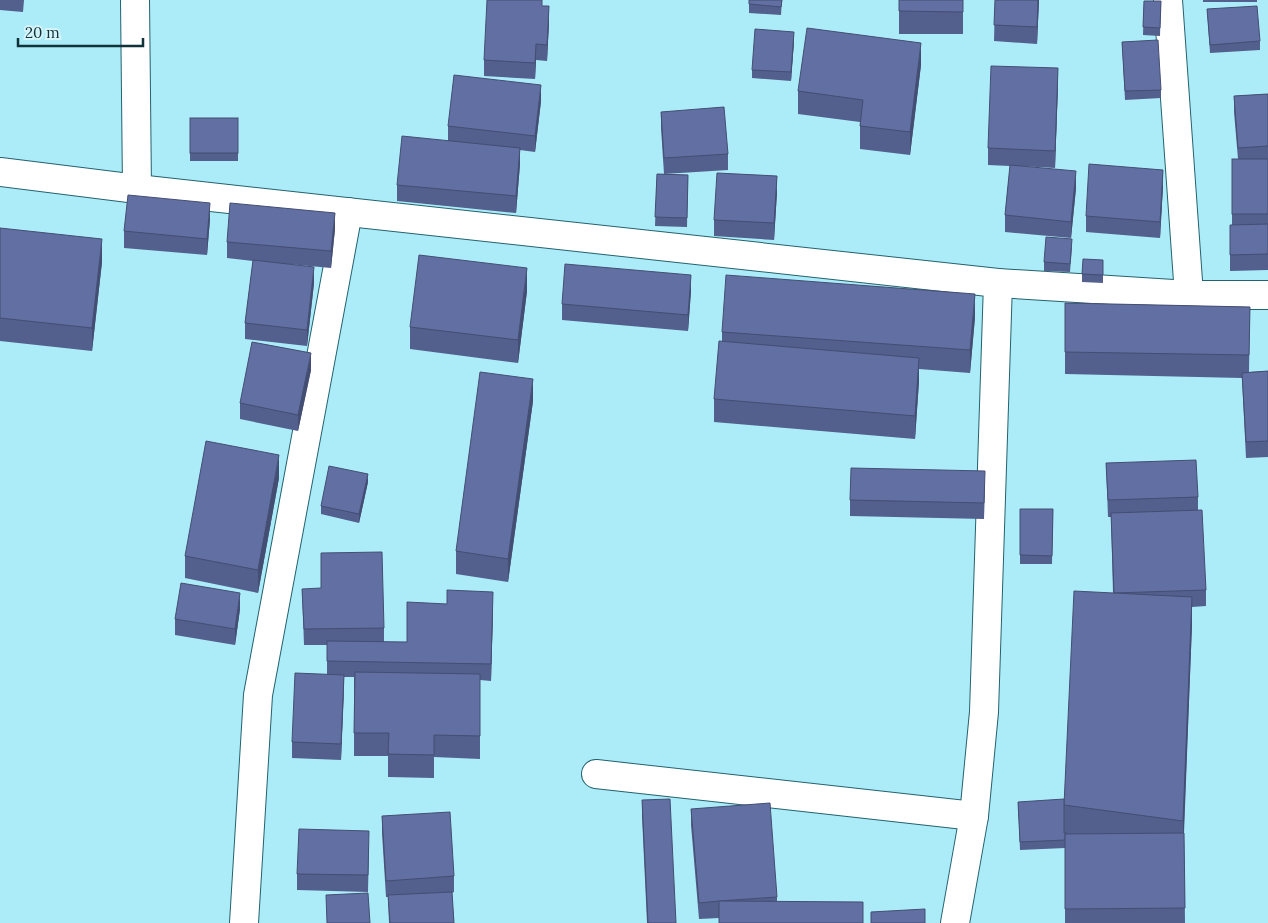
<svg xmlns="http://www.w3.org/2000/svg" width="1268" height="923" font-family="Lora,serif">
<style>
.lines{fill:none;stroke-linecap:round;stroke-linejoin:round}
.minor-casing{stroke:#23626e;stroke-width:30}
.minor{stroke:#fff;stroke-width:28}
.wall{fill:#535f8c}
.shaded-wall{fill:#444e72}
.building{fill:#616fa3;stroke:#444e72}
</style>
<rect width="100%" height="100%" fill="#acecf9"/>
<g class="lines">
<defs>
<g id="minor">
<polyline points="135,0 137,189"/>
<polyline points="1168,0 1189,295"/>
<polyline points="0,172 137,189 998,283 1189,295 1268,295"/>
<polyline points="596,774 974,816"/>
<polyline points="244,923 258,695 348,212"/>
<polyline points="955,923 974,816 984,712 998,283"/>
</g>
</defs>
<use href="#minor" class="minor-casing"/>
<use href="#minor" class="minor"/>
</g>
<g class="wall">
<polygon points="0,0 24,0 23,12 0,10"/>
<polygon points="749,0 782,0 781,15 749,13"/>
<rect x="899" y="0" width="64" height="34"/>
<polygon points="995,0 1039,0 1037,44 994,41"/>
<rect x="1203" y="0" width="54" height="2"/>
<polygon points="1144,1 1161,1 1160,36 1143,35"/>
<polygon points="543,6 549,22 547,61 536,60 535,79 484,76 484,60"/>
<polygon points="1207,9 1260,41 1260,50 1210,53"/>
<polygon points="794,41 791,81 752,78 752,70"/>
<polygon points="1122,42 1161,90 1161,98 1125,100"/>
<polygon points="921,65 910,155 860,149 860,122 798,114 798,91"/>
<polygon points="1058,84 1055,168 1021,166 1076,188 1071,238 1005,232 1005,215 1010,166 988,165 988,148"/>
<polygon points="1268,94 1268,270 1230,271 1230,225 1232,225 1232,159 1238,159 1234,112 1234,96"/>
<polygon points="541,101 535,152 520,150 520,164 516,213 397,201 397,185 448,141 448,126"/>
<polygon points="661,112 728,154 728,170 664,174 661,128"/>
<rect x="190" y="118" width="48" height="43"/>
<polygon points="657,174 688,175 687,227 655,226"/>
<polygon points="1163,186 1160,238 1086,232 1086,216"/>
<polygon points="777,192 774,240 714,236 714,220"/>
<polygon points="210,219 207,255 124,248 124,231"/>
<polygon points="0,228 102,262 92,351 0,341"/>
<polygon points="335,229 331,268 289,264 314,283 307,346 245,339 245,323 253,261 227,258 227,242"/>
<polygon points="1072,247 1070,272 1044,271 1044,262"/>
<polygon points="1103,260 1103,283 1082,282 1082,274"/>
<polygon points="527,291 518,363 410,349 410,327"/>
<polygon points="691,291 688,331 562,320 562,304"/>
<polygon points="1065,303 1250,307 1249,372 1268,371 1268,457 1246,458 1242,378 1065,374"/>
<polygon points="975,317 970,373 919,369 919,381 915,439 714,422 714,399 722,341 722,332"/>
<polygon points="311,370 298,431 240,419 240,403"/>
<polygon points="533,401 508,582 456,574 456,551"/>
<polygon points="1106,463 1198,497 1198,510 1206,590 1206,606 1192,607 1192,624 1184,834 1185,923 1065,923 1065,848 1020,850 1018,802 1064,805 1113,593 1111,517 1108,517"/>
<polygon points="279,478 258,593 185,578 185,556"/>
<polygon points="368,482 359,523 321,514 321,506"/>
<polygon points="985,488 984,519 850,516 850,500"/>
<polygon points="1020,509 1053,509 1052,564 1020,564"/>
<polygon points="302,589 384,628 384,642 407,642 493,608 491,681 480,680 480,759 434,757 434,778 388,777 388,756 354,756 354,677 344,677 341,760 292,758 292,742 327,674 327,645 304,645"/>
<polygon points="240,609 235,645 175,635 175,619"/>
<polygon points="642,800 676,923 647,923 642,816"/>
<polygon points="691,809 777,897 777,901 719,918 699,919 691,825"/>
<polygon points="382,816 454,876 454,892 452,893 454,923 389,923 388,897 386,897 382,833"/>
<polygon points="369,847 368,892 297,890 297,874"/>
</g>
<g class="shaded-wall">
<polygon points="1038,0 1039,0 1037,44 1037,27"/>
<polygon points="549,6 549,22 547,61 547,45"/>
<polygon points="794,32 794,41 791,81 791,72"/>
<polygon points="921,43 921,65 910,155 910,132"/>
<polygon points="536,44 536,60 535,79 535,63"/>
<polygon points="1058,68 1058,84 1055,168 1055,151"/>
<polygon points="541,85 541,101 535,152 535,136"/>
<polygon points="520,148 520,164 516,213 516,196"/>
<polygon points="1163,170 1163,186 1160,238 1160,222"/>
<polygon points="1076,171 1076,188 1071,238 1071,222"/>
<polygon points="777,176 777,192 774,240 774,223"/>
<polygon points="210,203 210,219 207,255 207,239"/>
<polygon points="335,213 335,229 331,268 331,251"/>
<polygon points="102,239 102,262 92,351 92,328"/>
<polygon points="314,267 314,283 307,346 307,330"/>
<polygon points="527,268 527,291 518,363 518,340"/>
<polygon points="691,275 691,291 688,331 688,315"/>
<polygon points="975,294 975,317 970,373 970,350"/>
<polygon points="311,353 311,370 298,431 298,415"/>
<polygon points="919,358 919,381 915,439 915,416"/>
<polygon points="533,379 533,401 508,582 508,559"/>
<polygon points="279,455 279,478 258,593 258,570"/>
<polygon points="368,474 368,482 359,523 359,514"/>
<polygon points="493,592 493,608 491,681 491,664"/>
<polygon points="240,593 240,609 235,645 235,629"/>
<polygon points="1192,597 1192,624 1183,849 1183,821"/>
<polygon points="344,675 344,691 341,760 341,744"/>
</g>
<g class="building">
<polygon points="487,0 542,0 542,6 549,6 547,45 536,44 535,63 484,60"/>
<polygon points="749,0 782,0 781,7 749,4"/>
<polygon points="899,0 963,0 963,12 899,11"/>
<polygon points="995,0 1038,0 1037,27 994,25"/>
<polygon points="1144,1 1161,1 1160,28 1143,27"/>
<polygon points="1257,6 1260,41 1210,45 1207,9"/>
<polygon points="807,28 921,43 910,132 860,126 863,100 798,91"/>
<polygon points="755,29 794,32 791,72 752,70"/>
<polygon points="1158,40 1161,90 1125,91 1122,42"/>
<polygon points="991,66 1058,68 1055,151 988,148"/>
<polygon points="454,75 541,85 535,136 448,126"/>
<polygon points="1268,94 1268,146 1238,148 1234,96"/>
<polygon points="724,107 728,154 664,158 661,112"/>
<rect x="190" y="118" width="48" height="35"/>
<polygon points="402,136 520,148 516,196 397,185"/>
<rect x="1232" y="159" width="36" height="55"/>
<polygon points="1089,164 1163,170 1160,222 1086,216"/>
<polygon points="1010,165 1076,171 1071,222 1005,215"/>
<polygon points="717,173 777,176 774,223 714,220"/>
<polygon points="657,174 688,175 687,218 655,217"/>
<polygon points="128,195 210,203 207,239 124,231"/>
<polygon points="230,203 335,213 331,251 227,242"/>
<polygon points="1268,224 1268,254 1230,255 1230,225"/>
<polygon points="0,228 102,239 92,328 0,318"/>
<polygon points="1046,237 1072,239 1070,264 1044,262"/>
<polygon points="419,255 527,268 518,340 410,327"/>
<polygon points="1083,259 1103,260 1103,275 1082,274"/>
<polygon points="253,260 314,267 307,330 245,323"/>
<polygon points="565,264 691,275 688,315 562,304"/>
<polygon points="726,275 975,294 970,350 722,332"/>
<polygon points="1065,303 1250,307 1249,355 1065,352"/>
<polygon points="719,341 919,358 915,416 714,399"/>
<polygon points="252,342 311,353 298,415 240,403"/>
<polygon points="1268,371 1268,441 1246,442 1242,373"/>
<polygon points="480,372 533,379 508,559 456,551"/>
<polygon points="206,441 279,455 258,570 185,556"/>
<polygon points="1196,460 1198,497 1108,500 1106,463"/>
<polygon points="329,466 368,474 359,514 321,506"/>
<polygon points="851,468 985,471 984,503 850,500"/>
<polygon points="1020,509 1053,509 1052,556 1020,555"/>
<polygon points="1202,510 1206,590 1114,593 1111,513"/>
<polygon points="382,552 384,628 304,629 302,589 321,588 321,553"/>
<polygon points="181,583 240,593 235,629 175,619"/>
<polygon points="447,590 493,592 491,664 327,661 327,641 407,642 407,602 447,604"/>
<polygon points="1074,591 1192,597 1183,821 1064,805"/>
<polygon points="355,672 480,674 480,736 434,735 434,755 388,754 389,733 354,733"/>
<polygon points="295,673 344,675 341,744 292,742"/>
<polygon points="670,799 676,923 648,923 642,800"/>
<polygon points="1064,799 1064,833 1066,833 1066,834 1065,834 1065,840 1020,842 1018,802"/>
<polygon points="770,803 777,897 719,901 699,903 691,809"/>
<polygon points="450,812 454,876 386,881 382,816"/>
<polygon points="299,829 369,831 368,875 297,874"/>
<polygon points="1184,833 1185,908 1065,909 1065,834"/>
<polygon points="452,892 454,923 390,923 388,895"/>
<polygon points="368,893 370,923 327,923 326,895"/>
<polygon points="719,901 863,902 863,923 719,923"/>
<polygon points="925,909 925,923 871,923 871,912"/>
</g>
<path d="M18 38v8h125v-8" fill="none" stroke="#10333a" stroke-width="2.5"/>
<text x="25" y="38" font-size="15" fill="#10333a" stroke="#d4f3fa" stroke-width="4" paint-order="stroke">20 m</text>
</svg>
